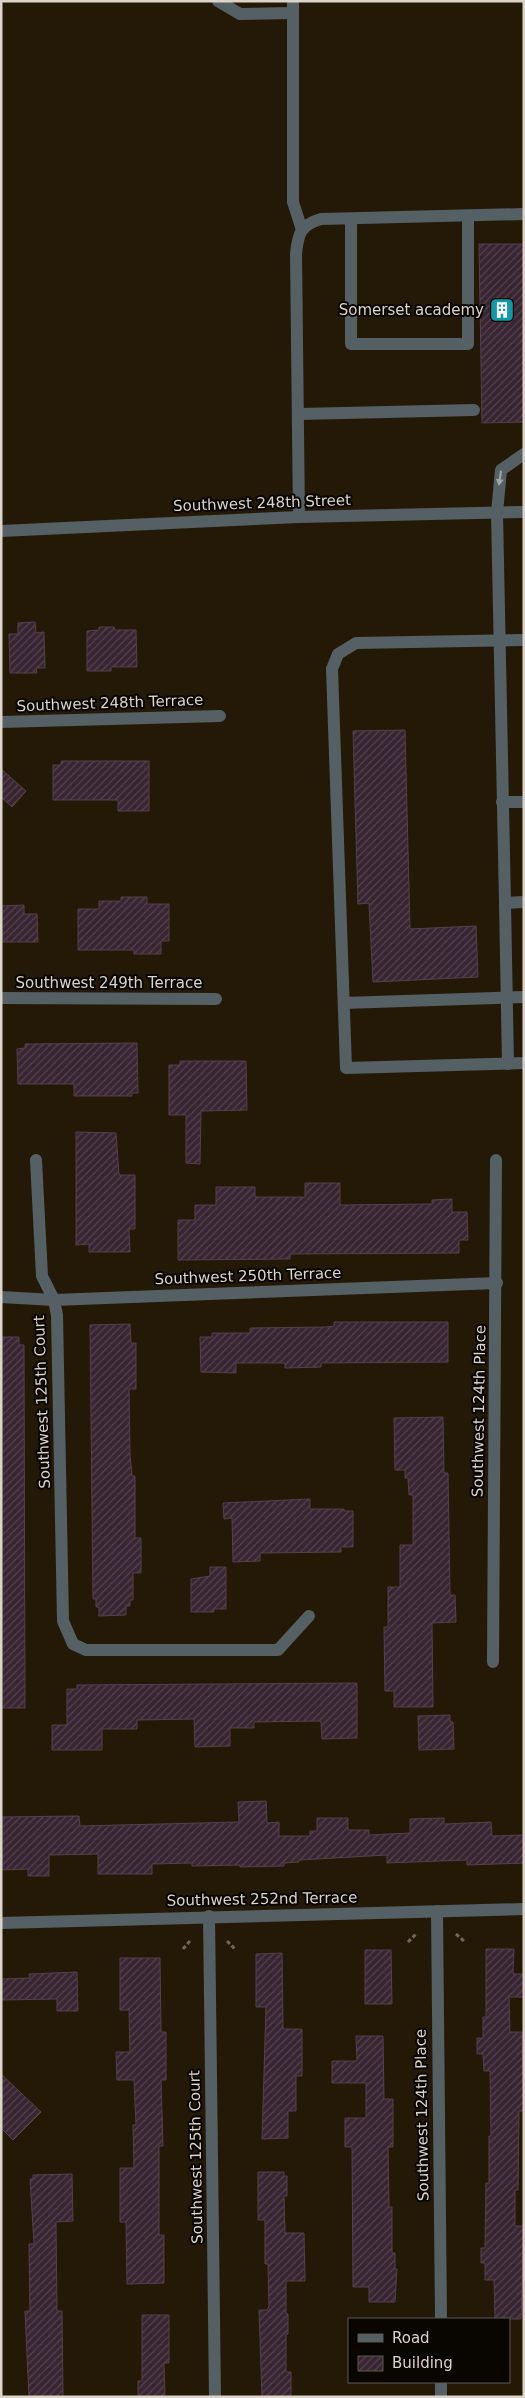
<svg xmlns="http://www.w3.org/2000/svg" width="525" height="2398" font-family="'DejaVu Sans',sans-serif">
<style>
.building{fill:url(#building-hatch);stroke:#55404c}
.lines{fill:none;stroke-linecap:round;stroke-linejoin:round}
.path{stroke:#726859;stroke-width:3;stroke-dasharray:4 2.5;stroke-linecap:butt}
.minor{stroke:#546064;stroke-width:12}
.oneway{fill:#a6a6a1}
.labels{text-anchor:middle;stroke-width:4;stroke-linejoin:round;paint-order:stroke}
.poi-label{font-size:15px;fill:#dcd4c9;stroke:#090501;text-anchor:end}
.street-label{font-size:15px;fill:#dcd4c9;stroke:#090501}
</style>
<defs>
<pattern id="building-hatch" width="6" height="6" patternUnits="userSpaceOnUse" patternTransform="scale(1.25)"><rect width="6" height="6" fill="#382531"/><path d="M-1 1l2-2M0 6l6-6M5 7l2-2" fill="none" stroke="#54444e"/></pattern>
</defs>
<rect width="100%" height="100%" fill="#241907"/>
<g class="building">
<polygon points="479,244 524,244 524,422 482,423"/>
<polygon points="35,622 36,633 44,632 45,668 36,668 37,673 10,673 9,634 18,634 18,623"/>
<polygon points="99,627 114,627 115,630 136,630 137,667 111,667 111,671 87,671 87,631 99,630"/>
<polygon points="405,730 410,929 476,926 478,977 373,982 369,903 358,904 353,731"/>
<polygon points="61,761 149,761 149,811 118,811 118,800 53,800 53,765 61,765"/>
<polygon points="1,769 26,791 12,807 1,797"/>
<polygon points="121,897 147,897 147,904 169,904 169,941 161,941 161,954 134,954 134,950 78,950 78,909 99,909 99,901 121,901"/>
<polygon points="24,905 24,914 37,914 38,942 1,942 1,906"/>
<polygon points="137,1043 138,1093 132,1093 132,1096 74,1096 74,1084 18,1084 17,1049 25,1048 25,1044"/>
<polygon points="180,1061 246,1061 247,1110 201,1111 200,1164 186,1163 186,1115 169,1115 169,1065 180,1065"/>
<polygon points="76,1132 116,1133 119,1175 135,1175 135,1229 129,1229 130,1252 89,1252 89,1244 76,1245"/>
<polygon points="305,1183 340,1183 340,1205 432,1204 432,1200 452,1199 452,1212 467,1212 468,1240 459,1240 459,1253 290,1254 290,1259 178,1260 178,1220 195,1220 195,1205 216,1205 216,1187 255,1187 255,1197 305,1197"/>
<polygon points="334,1322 448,1322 448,1362 321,1363 321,1367 285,1368 285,1363 236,1363 236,1373 201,1372 200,1337 212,1337 212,1333 250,1333 250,1328 326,1327 334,1326"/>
<polygon points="130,1324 131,1343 136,1343 136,1389 129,1389 130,1454 132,1476 135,1476 135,1538 141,1538 141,1573 133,1573 133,1600 130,1600 130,1606 126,1606 126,1615 99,1616 99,1607 96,1607 96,1599 93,1599 90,1325"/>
<polygon points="1,1337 19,1337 19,1345 24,1345 25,1708 1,1708"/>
<polygon points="443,1417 444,1473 448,1473 450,1595 455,1595 456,1622 432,1623 433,1707 394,1707 394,1691 385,1691 384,1627 388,1627 388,1587 400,1587 400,1545 413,1545 413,1495 409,1495 408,1478 405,1478 405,1470 395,1470 394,1418"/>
<polygon points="310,1499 310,1509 344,1509 344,1511 353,1511 353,1547 341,1547 341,1552 260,1553 260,1561 233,1562 232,1518 224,1519 223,1503"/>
<polygon points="210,1567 226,1567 226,1609 214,1609 214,1612 191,1612 191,1579 210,1576"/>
<polygon points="357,1683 357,1738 322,1739 321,1721 254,1722 254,1728 230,1728 230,1746 195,1747 194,1719 137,1720 137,1729 102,1729 102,1750 52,1750 52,1725 67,1725 67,1689 77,1689 77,1685"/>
<polygon points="450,1715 450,1722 453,1722 454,1749 419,1750 418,1716"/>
<polygon points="266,1801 267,1823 279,1822 279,1836 310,1836 310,1831 317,1831 317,1818 348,1818 348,1830 369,1830 369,1835 410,1833 410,1819 444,1818 444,1824 491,1822 492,1836 524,1835 524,1863 467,1865 467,1860 387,1863 387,1855 299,1860 299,1862 284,1863 284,1866 240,1867 240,1865 192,1866 192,1863 152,1864 152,1874 98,1874 98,1854 49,1855 49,1876 28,1876 28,1869 1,1870 1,1817 79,1816 80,1826 239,1822 238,1802"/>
<polygon points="486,1949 514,1949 513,1974 524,1974 524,1997 509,1997 510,2032 522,2032 524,2111 519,2111 518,2190 515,2190 515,2226 524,2226 521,2319 495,2319 494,2280 485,2280 485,2263 481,2263 481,2248 485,2248 486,2183 489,2183 489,2136 491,2136 490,2071 484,2071 483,2054 477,2054 477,2038 483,2038 483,2017 486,2017"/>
<polygon points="365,1950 391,1950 392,2004 365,2004"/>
<polygon points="282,1953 283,2029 302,2029 302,2076 296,2076 296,2111 288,2111 288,2138 262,2139 266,2007 256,2007 256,1954"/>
<polygon points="120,1958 160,1958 161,2032 166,2032 166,2080 161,2080 163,2146 159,2146 159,2235 164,2235 164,2283 127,2284 126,2222 120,2222 120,2168 134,2168 133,2125 136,2125 134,2080 117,2080 116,2052 130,2052 129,2010 120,2010"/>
<polygon points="77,1972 78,2011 57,2011 57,1999 1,2000 1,1979 30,1978 29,1974"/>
<polygon points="356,2036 383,2036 384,2099 393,2099 393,2147 388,2147 389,2207 392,2207 392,2253 395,2253 395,2269 397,2269 395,2302 369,2302 369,2287 353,2287 352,2147 345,2147 345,2118 366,2118 366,2083 332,2083 332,2061 357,2061"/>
<polygon points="1,2074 41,2112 13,2140 1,2128"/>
<polygon points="258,2172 284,2172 284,2176 287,2176 287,2196 284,2196 285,2233 304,2233 305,2281 286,2281 286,2314 288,2314 288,2334 286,2334 286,2372 291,2372 291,2397 262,2397 259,2310 267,2310 269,2306 268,2264 265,2264 265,2220 258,2220"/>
<polygon points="72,2174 73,2221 56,2222 57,2311 62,2311 63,2397 29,2397 25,2311 30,2311 29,2244 34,2244 30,2179 33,2179 33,2175"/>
<polygon points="142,2315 169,2315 169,2363 164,2363 165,2397 138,2397 138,2381 142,2381"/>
</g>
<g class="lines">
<g class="path">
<polyline points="456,1934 464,1941"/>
<polyline points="227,1941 235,1949"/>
<polyline points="408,1942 417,1933"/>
<polyline points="183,1949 190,1941"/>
</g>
<g class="minor">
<polyline points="218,1 240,14 293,13"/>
<polyline points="293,1 293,202 302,230"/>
<polyline points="351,219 351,344 468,344 468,216"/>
<polyline points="299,414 474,410"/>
<polyline points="524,454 501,470 497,513 505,903 524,902"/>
<path d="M299,517L296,254C298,234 300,225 321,219L524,214"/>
<polyline points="1,531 299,517 524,512"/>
<polyline points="524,640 356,643 338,654 332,669 346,1068 524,1063"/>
<polyline points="1,722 220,716"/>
<polyline points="502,802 524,802"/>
<polyline points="505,903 508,1064"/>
<polyline points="1,998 216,999"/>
<polyline points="344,1003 524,997"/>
<polyline points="36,1160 42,1276 54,1300 57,1315 63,1621 73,1644 86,1650 278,1650 309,1616"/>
<polyline points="1,1297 54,1300 497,1283"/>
<polyline points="493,1662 496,1160"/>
<polyline points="437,1911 441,2319"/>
<polyline points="209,1916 215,2397"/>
<polyline points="1,1923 524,1909"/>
<polyline points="441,2382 441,2397"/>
</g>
</g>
<defs><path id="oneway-solid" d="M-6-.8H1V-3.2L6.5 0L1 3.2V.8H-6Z" transform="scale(1.25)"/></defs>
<use class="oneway" href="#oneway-solid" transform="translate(500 478) rotate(98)"/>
<defs>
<symbol id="building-square" viewBox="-11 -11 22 22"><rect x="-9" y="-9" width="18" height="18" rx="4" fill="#0f9aa8" stroke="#090501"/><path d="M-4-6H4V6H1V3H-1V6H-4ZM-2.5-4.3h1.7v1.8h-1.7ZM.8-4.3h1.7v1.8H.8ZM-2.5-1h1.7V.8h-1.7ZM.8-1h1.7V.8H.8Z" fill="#fff"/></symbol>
</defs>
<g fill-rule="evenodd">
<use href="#building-square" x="488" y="296" width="28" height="28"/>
</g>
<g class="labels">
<g class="poi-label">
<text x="484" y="315">Somerset academy</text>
</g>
<g class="street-label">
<text transform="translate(262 503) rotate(-2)" y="5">Southwest 248th Street</text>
<text transform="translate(110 703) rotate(-2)" y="5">Southwest 248th Terrace</text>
<text x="109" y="988">Southwest 249th Terrace</text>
<text transform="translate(248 1276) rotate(-2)" y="5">Southwest 250th Terrace</text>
<text transform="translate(42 1402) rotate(-92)" y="5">Southwest 125th Court</text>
<text transform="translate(479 1411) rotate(-89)" y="5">Southwest 124th Place</text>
<text transform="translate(262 1899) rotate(-1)" y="5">Southwest 252nd Terrace</text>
<text transform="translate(422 2115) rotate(-91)" y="5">Southwest 124th Place</text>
<text transform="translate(196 2157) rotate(-91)" y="5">Southwest 125th Court</text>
</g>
</g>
<rect width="525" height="2398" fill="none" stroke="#dcd4c9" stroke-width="5"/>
<rect x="348" y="2318" width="162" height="65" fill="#090501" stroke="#5d5851"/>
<rect x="358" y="2334" width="25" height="8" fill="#546064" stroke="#5d5851"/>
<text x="392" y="2343" font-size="15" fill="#dcd4c9">Road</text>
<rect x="358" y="2356" width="25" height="15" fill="url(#building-hatch)" stroke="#5d5851"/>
<text x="392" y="2368" font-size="15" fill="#dcd4c9">Building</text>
</svg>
